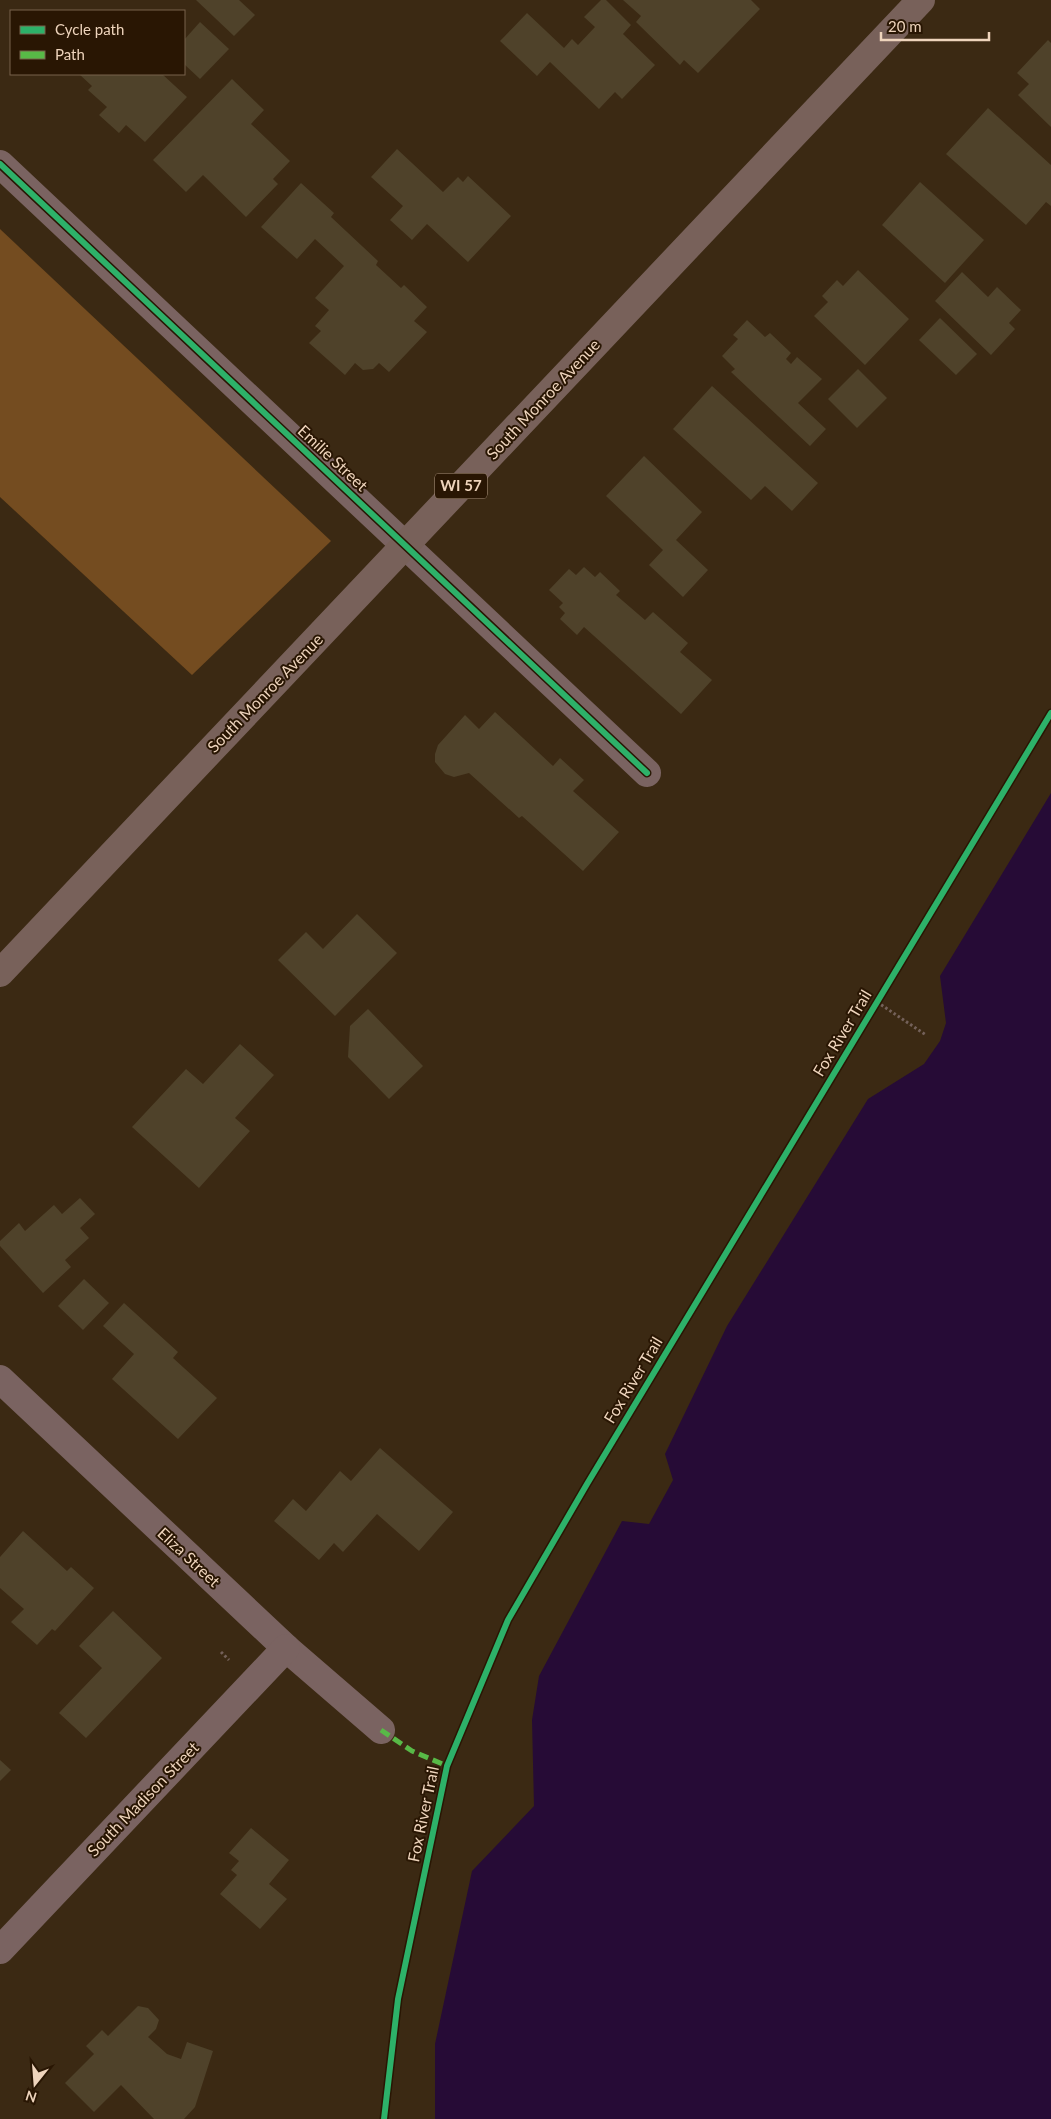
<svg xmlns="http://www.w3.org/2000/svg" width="1051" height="2119" font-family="Lato,sans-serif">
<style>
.green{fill:#744c20}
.water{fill:#260b36}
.building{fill:#4f422a}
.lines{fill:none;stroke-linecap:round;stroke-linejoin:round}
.path{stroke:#74615a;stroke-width:3;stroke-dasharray:2.5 2.5;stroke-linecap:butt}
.minor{stroke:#7a6361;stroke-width:28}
.primary{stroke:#78615a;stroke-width:28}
.quiet{stroke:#58b947;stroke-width:5;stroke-dasharray:10 5;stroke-linecap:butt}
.cycleway-casing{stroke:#291603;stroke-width:9}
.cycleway{stroke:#2db169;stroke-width:6}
.labels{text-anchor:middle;stroke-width:4;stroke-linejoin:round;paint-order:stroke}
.shield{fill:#291603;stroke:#b39b84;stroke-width:1}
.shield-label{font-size:15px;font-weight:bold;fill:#eed4bc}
.street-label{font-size:16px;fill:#eed4bc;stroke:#291603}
</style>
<rect width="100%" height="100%" fill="#3b2913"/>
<polygon class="green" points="0,229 331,541 192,675 0,497"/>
<polygon class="water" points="1051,793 1051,2119 435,2119 435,2044 472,1871 534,1806 532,1720 539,1676 622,1521 649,1524 673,1480 665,1454 727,1326 868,1099 924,1064 940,1041 946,1023 940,976"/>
<g class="building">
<polygon points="196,0 239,0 255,15 234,36"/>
<polygon points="601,0 606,0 631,25 623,34 655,65 622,99 615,92 599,109 550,62 537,76 500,41 527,13 564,48 572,39 578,45 595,27 584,17"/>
<polygon points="623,0 751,0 760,9 698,73 684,60 680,65 636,22 641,16"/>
<polygon points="200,22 229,49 200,79 184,64 184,40"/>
<polygon points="1048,40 1051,43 1051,127 1018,95 1029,84 1017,73"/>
<polygon points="79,74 162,74 187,97 145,142 126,125 119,133 99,115 107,107 88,90 92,86"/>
<polygon points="232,79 264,110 251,124 290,161 273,179 278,184 246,217 203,175 186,192 153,160"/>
<polygon points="988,108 1051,165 1051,206 1046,202 1026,225 946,154"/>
<polygon points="397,149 443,192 458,177 463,182 468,176 511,216 468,262 427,224 412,240 390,220 403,206 371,177"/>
<polygon points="920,182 984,240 945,283 882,225"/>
<polygon points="301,183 334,213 331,217 378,261 376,265 401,288 404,285 427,307 414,321 427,332 389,372 379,363 373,369 363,370 355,363 345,375 309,343 321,331 315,326 329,310 315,298 344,266 315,239 297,259 261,227"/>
<polygon points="858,270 909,319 865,365 814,316 828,302 822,296 837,280 843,286"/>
<polygon points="962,272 988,297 997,287 1021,310 1009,323 1015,329 991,355 935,301"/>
<polygon points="940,318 977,354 956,375 919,340"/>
<polygon points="747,320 765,337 770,333 791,353 786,359 791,364 797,357 822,379 798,403 826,429 810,446 731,372 735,369 722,356 738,339 733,335"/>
<polygon points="858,369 887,398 857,428 828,399"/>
<polygon points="712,386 818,483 792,511 765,486 751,500 673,429"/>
<polygon points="644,456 702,512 676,540 708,570 683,597 649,565 663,550 606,496"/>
<polygon points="584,567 595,577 600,572 620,591 616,595 645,620 653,612 688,643 680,652 712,680 681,714 584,627 577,635 560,619 565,613 559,607 563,603 549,590 569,569 576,575"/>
<polygon points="495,712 553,766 560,758 584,780 573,791 619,832 583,871 522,816 519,818 469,773 454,777 445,774 435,762 435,754 438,745 465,715 479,729"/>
<polygon points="357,914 397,953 335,1016 278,960 306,932 323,949"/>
<polygon points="368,1009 423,1066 389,1099 348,1057 350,1026"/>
<polygon points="240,1044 274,1075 235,1118 250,1131 199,1188 132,1127 186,1069 203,1084"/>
<polygon points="80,1198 95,1214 80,1228 89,1238 65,1260 71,1267 43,1293 0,1246 0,1241 19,1223 25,1231 54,1205 62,1214"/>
<polygon points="84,1279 109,1303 83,1330 58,1306"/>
<polygon points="124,1303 178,1352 173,1358 217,1398 178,1439 112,1379 134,1354 103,1326"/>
<polygon points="380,1448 453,1512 419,1551 377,1514 343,1552 334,1543 319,1560 274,1521 293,1499 306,1511 340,1471 351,1481"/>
<polygon points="23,1531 67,1571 71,1567 94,1588 55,1631 52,1629 37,1645 11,1622 24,1609 0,1588 0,1557"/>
<polygon points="113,1611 162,1658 86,1738 59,1713 102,1668 79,1646"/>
<polygon points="0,1760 11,1770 0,1781"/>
<polygon points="251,1828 289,1860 269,1884 287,1899 260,1929 220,1894 237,1875 231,1870 239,1861 229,1853"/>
<polygon points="138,2006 148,2008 159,2020 156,2029 148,2037 167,2054 181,2059 187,2042 213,2051 195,2107 184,2119 154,2119 121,2085 94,2112 65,2083 94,2054 86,2046 102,2030 108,2036"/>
</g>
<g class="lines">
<g class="path">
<polyline points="877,1002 926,1035"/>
<polyline points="221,1652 229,1660"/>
<polyline points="384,2119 398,1999 447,1766 508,1620 587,1484 1051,713"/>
</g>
<g class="minor">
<polyline points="0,164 647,773"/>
<polyline points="0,1379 286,1648 381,1730"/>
<polyline points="0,1950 286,1648"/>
</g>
<polyline class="primary" points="0,973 921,0"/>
<polyline class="quiet" points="381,1730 412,1751 447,1766"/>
<defs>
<g id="cycleway">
<polyline points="0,164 647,773"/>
<polyline points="384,2119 398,1999 447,1766 508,1620 587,1484 1051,713"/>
</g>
</defs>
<use href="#cycleway" class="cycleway-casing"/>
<use href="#cycleway" class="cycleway"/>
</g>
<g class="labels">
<rect class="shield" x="435" y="473.5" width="52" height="25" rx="4"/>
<g class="shield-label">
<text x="461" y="491">WI 57</text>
</g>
<g class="street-label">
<text transform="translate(543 399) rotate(-47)" y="6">South Monroe Avenue</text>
<text transform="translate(333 458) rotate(43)" y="6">Emilie Street</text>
<text transform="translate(265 693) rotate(-46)" y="6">South Monroe Avenue</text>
<text transform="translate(842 1033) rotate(-59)" y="6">Fox River Trail</text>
<text transform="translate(633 1380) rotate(-59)" y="6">Fox River Trail</text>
<text transform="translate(189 1557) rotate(43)" y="6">Eliza Street</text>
<text transform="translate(143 1799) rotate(-46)" y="6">South Madison Street</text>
<text transform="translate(423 1814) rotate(-78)" y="6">Fox River Trail</text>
</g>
</g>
<rect x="10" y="10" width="175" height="65" fill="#291603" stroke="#78624d"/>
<rect x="20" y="26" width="25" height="8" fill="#2db169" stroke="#78624d"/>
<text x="55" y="35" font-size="15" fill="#eed4bc">Cycle path</text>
<rect x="20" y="51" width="25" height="8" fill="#58b947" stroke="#78624d"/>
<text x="55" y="60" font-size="15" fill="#eed4bc">Path</text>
<g transform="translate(35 2084) rotate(197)" stroke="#291603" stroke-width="4" paint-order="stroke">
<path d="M0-4L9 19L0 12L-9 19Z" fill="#eed4bc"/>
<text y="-8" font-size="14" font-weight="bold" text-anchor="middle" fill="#eed4bc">N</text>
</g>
<path d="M881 32v8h108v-8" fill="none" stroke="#eed4bc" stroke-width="2.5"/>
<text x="888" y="32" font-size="15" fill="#eed4bc" stroke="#291603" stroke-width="4" paint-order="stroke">20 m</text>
</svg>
